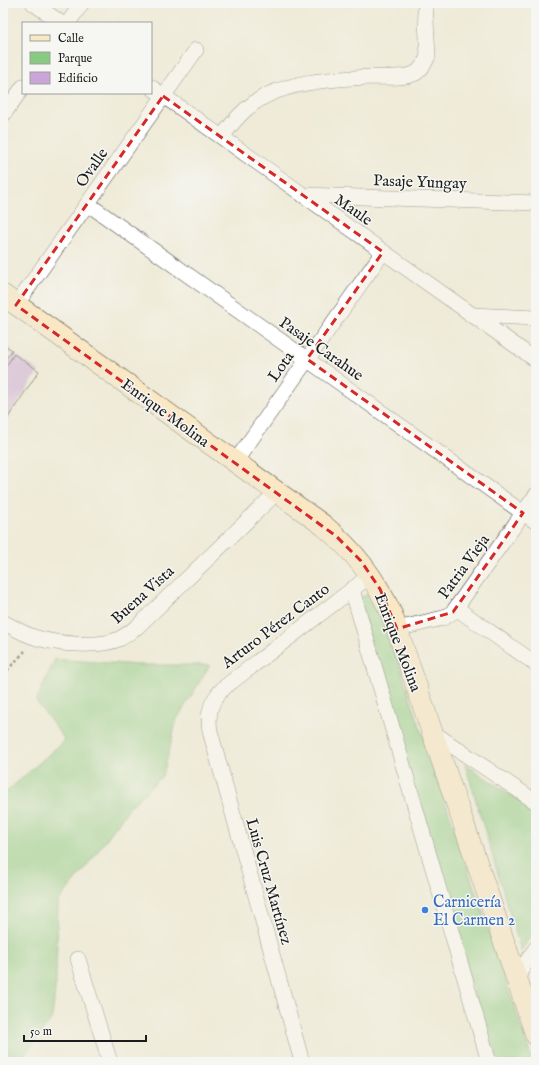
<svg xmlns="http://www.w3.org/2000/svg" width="539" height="1065" font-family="'IM FELL English',serif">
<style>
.green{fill:#89ca82;stroke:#52734f}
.building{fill:#c9a5da}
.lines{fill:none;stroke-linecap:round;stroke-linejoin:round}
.minor-casing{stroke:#3c3b38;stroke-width:16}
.secondary-casing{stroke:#3c3b38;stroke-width:22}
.path{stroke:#3c3b38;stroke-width:2.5;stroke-dasharray:3 3;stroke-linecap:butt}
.minor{stroke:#fff;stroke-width:15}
.secondary{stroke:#fae7c3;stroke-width:21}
.marked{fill:none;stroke:#d62828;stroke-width:3;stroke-dasharray:8 5;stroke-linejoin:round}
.shop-dot{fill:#3f7fe0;stroke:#f6f6f2;stroke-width:1.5}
.labels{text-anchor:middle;stroke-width:3;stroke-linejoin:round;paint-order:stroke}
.street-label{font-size:16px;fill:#1c1c1c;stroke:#f6f6f2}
.shop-label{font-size:16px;fill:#366cbe;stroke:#f6f6f2;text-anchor:start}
</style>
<rect width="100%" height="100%" fill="#f6f6f2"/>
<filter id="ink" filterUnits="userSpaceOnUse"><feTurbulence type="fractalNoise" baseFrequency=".025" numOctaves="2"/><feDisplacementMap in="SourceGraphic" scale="8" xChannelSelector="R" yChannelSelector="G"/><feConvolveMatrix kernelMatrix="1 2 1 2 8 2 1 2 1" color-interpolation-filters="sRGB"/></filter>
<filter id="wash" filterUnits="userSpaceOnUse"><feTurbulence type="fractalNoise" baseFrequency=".012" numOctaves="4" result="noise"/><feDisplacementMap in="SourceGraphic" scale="16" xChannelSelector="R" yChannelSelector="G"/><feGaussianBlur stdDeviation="0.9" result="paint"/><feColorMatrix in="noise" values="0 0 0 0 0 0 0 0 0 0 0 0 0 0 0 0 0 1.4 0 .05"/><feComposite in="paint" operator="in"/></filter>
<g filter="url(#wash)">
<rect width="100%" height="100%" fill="#efebd8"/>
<g class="green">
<polygon points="372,593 378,602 533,1062 494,1062 358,598"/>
<polygon points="55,659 140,665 210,665 177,719 163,775 129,808 92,859 58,902 56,981 52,1018 19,1062 3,1062 3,795 65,740 36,701"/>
<polygon points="465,764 536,812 536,928 521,951"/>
</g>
<g id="blocks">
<g class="building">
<polygon points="3,344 12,350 3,363"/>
<polygon points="14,354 39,371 3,425 3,371"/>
</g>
</g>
</g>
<g filter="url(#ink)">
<use href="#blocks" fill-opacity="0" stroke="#3c3b38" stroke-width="1"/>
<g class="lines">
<defs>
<g id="minor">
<polyline points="33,3 61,23"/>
<polyline points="68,23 82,3"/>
<polyline points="151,87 536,360"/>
<polyline points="3,115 23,87"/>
<path d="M222,137C237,116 252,100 277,91C306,80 339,79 370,77C383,77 405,79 416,73C422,69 425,63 428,56L425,3"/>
<polyline points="303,195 536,203"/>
<polyline points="88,204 536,522"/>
<polyline points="16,305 196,50"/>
<polyline points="471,315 536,318"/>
<polyline points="235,462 383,252"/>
<polyline points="352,589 489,1062"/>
<polyline points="456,608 536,664"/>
<path d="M3,622C14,628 25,635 37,638C58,644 99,648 119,639C126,636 131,631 137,627L277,492"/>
<polyline points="397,629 443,618 453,612 536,495"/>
<polyline points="432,732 536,802"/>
<polyline points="78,959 110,1062"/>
<polyline points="517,976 536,948"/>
<path d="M302,1062L210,731C207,712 211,699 226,686L371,575"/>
</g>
<path id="secondary" d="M3,295L323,525C354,550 376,579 392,615L536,1035"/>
</defs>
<use href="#minor" class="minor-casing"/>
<use href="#secondary" class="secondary-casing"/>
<polyline class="path" points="3,675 25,651"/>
<use href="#minor" class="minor"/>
<use href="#secondary" class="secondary"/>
</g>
</g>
<path d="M0 0H539V1065H0ZM163,96L383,252L307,359L523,513L453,612L397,629L380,589L361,561L336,536L16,305Z" fill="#efebd8" fill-opacity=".55" fill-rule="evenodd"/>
<path class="marked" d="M163,96L383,252L307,359L523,513L453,612L397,629L380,589L361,561L336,536L16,305Z"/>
<circle class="shop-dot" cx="425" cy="910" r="4"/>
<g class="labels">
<g class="street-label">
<text transform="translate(91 167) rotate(-55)" y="6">Ovalle</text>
<text transform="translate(420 181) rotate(2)" y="6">Pasaje Yungay</text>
<text transform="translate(354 209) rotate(35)" y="6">Maule</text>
<text transform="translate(322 348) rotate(35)" y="6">Pasaje Carahue</text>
<text transform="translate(280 366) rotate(-55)" y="6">Lota</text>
<text transform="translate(166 412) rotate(36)" y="6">Enrique Molina</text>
<text transform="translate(463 566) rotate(-54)" y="6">Patria Vieja</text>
<text transform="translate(142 594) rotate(-42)" y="6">Buena Vista</text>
<text transform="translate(275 625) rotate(-37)" y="6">Arturo Pérez Canto</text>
<text transform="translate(399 642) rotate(69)" y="6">Enrique Molina</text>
<text transform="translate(270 881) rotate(74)" y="6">Luis Cruz Martínez</text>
</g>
<g class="shop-label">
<text x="433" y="907">Carnicería<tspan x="433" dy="18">El Carmen 2</tspan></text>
</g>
</g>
<rect width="539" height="1065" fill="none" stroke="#f6f6f2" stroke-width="16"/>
<rect x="22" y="22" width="130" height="72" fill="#f6f6f2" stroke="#9f9f9c"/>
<rect x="30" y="35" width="20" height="6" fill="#fae7c3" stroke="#9f9f9c"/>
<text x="58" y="42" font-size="12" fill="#1c1c1c">Calle</text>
<rect x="30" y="52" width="20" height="12" fill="#89ca82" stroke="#9f9f9c"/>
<text x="58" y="62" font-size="12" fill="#1c1c1c">Parque</text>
<rect x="30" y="72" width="20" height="12" fill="#c9a5da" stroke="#9f9f9c"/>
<text x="58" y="82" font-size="12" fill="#1c1c1c">Edificio</text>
<path d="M24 1035v6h122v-6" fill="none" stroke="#1c1c1c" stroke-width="2"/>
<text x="30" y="1035" font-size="12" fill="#1c1c1c" stroke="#f6f6f2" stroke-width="3" paint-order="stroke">50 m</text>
</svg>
